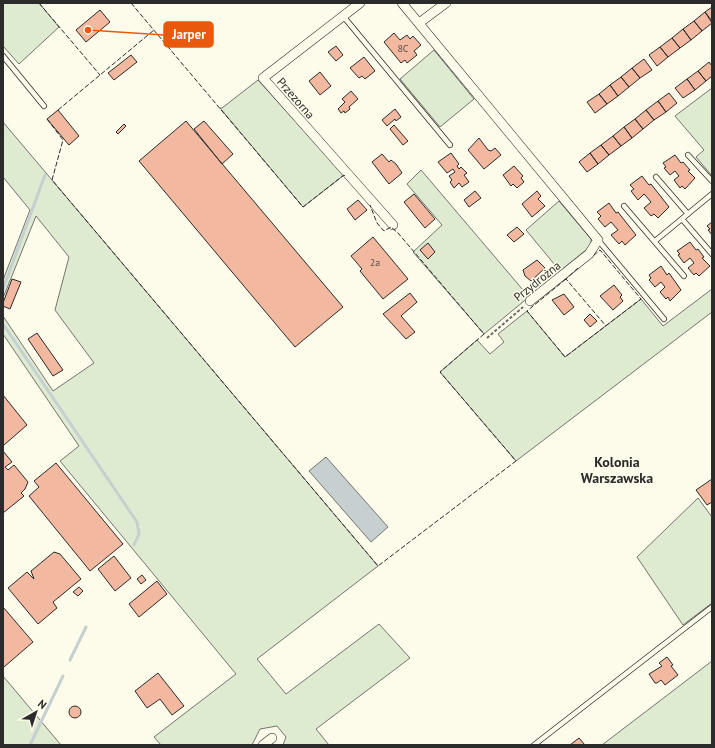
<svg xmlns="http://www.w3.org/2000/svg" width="715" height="748" font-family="'PT Sans',sans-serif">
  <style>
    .green { fill: #deebd1; stroke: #74746e }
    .water { fill: #c7d0d0; stroke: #74746e }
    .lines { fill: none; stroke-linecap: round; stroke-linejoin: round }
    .stream { stroke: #c7d0d0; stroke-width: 3 }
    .building { fill: #f2b8a0; stroke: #2b2b2b }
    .lane-casing { stroke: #2b2b2b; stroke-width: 6 }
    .street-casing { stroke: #2b2b2b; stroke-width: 10 }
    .path { stroke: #6a6964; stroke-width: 2; stroke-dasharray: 3 2; stroke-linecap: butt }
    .lane { stroke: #fdfbea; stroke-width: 4.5 }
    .street { stroke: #fdfbea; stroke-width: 9 }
    .fence { stroke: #2b2b2b; stroke-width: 1; stroke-dasharray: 5 2; stroke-linecap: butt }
    .labels { text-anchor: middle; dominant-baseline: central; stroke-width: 3; stroke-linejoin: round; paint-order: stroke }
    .number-label { font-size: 10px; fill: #5d4e48 }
    .street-label { font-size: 12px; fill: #2b2b2b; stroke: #fdfbea }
    .quarter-label { font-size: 14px; font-weight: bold; fill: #2b2b2b; stroke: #fdfbea }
    .leader { fill: none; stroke: #e8590c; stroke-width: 1.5 }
    .callout-dot { fill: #e8590c; stroke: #fdfbea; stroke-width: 1.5 }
    .callout { fill: #e8590c; stroke: #e8590c; stroke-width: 1.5 }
    .callout-label { font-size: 13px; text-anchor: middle; font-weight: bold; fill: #fff }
  </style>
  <rect width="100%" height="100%" fill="#fdfbea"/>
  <!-- green -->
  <path class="green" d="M3 3H39L59 27 19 64 3 46Z
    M434 50 474 99 440 127 400 79Z
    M258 80 344 175 303 207 220 108H222Z
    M712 88V176L696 157 704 150 675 116Z
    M3 122 378 566 257 659 286 694 379 624 410 658 316 729 329 745H283L286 737 277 726 260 729 252 745H161L154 737 236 674 60 461 79 446 3 334V316L53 391 94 363 55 310 69 257 36 216 3 298V280L30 210 3 177Z
    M421 170 529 297 484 334 413 252 442 225 407 184Z
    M559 201 591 239V246L560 271 526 230Z
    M712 289V312L516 461 440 372 477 340 490 354 504 342 498 334 527 311 565 357 641 299 663 326Z
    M698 498 712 517V603L683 625 637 557Z
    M712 661V745H602Z
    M3 676 61 745H3Z"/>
  <!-- water -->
  <path class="water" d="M326 457 388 527 371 542 309 471Z"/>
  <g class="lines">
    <!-- stream -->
    <path class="stream" d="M3 289 45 175
      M3 324 137 522 139 534 134 545
      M70 660 86 627
      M30 745 63 676"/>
  </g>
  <!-- building -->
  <path class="building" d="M712 7V21L705 12Z
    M100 10 110 22 86 42 76 30Z
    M705 12 712 23 702 31 694 21Z
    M694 21 702 31 691 40 683 29Z
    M683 29 691 40 680 48 672 38Z
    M394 33 400 40 407 35 410 39 413 36 421 45 414 51 417 55 407 63 405 60 401 63 384 42Z
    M672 38 680 48 668 57 660 47Z
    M336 46 343 55 336 61 328 52Z
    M660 47 668 57 657 66 649 55Z
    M131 55 137 62 114 80 108 73Z
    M364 57 375 71 365 79 362 76 359 78 350 68Z
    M644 59 652 70 640 78 632 68Z
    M709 62 712 66V76L706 81 698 71Z
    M632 68 640 78 629 87 621 77Z
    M698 71 706 81 695 90 687 79Z
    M320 72 331 86 320 95 309 81Z
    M621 77 629 87 618 96 610 85Z
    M687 79 695 90 683 98 675 88Z
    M610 85 618 96 607 104 599 94Z
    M351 91 358 99 349 107 350 109 345 113 344 111 341 113 338 109 345 102 342 99Z
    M669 93 677 103 666 112 658 101Z
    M599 94 607 104 595 113 587 102Z
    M658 101 666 112 654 120 646 110Z
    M395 109 401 117 396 121 395 119 387 126 382 120Z
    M58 110 79 136 69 145 47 119Z
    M646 110 654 120 643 129 635 119Z
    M635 119 643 129 632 138 624 127Z
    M186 121 343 307 295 347 139 161Z
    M204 121 233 154 222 164 194 129Z
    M124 124 126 126 118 134 116 132Z
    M394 125 408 141 403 145 390 129Z
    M624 127 632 138 621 146 613 136Z
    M613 136 621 146 609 155 601 145Z
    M479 138 488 150 491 151 495 148 501 155 484 169 468 150Z
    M601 145 609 155 598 164 590 153Z
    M451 153 459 164 457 166 459 169 461 167 467 173 464 175 469 182 462 187 459 183 454 188 450 182 452 180 449 176 455 172 453 169 447 173 438 162Z
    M590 153 598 164 587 172 579 162Z
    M382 154 389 162 391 160 396 164 402 173 389 184 372 162Z
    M675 155 681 163 683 162 690 170 688 171 695 178 685 189 682 186 680 188 674 180 679 176 675 171 670 175 664 168 666 167 663 163Z
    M514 166 523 176 521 178 524 182 517 188 513 184 511 186 503 175Z
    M642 176 649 185 651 184 669 207 658 218 654 214 651 216 644 208 651 202 644 194 638 200 631 191 634 189 630 185Z
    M475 191 481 198 469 207 464 200Z
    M537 191 541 196 538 199 545 206 532 217 522 204Z
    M414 194 435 219 425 228 404 202Z
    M358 200 367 210 355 220 347 209Z
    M609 203 616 213 618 212 636 235 625 245 622 241 619 244 611 235 618 230 611 222 605 227 598 219 601 216 597 212Z
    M712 222V235L708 230 710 229 707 226Z
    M517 227 524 234 514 242 507 235Z
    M373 237 408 279 383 299 360 271 362 269 351 256Z
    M690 242 696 250 698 249 704 257 702 258 710 266 699 276 696 273 694 275 688 268 694 263 690 258 684 263 678 255 680 254 677 251Z
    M428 243 435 252 428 259 420 250Z
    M537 260 545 268 531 281 525 276 523 270Z
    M661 266 667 275 669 273 681 290 670 301 668 297 666 299 660 292 665 287 661 282 655 287 649 280 651 278 649 275Z
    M12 279 21 282 10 309 3 306V303Z
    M614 285 622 295 620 297 623 301 613 310 600 296Z
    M410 293 417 302 401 316 415 332 406 339 383 314Z
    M564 294 574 307 564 315 552 300Z
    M590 314 597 321 590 327 584 320Z
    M37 333 63 370 53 376 28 339Z
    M3 395 27 425 4 445 3 444Z
    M3 451 12 462 5 467 8 470 14 465 28 482 25 489 21 493 24 496 3 513Z
    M56 463 123 544 90 571 29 496 39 487 34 481Z
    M712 479V502L707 505 696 490Z
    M54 552 60 554 81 579 53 602 57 608 38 624 8 588 27 572 34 579 31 571Z
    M114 556 131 578 115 591 98 569Z
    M142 575 146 580 141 584 137 579Z
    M157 581 167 594 139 617 129 604Z
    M79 587 83 591 78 596 73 592Z
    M3 607 33 642 4 667 3 666Z
    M667 657 673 665 671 666 678 675 665 685 661 680 657 683H655L649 674 662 666 659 663Z
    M158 673 184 706 172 715 160 699 147 708 135 691Z
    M69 712a6 6 0 1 1 12 0a6 6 0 1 1-12 0Z
    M579 738 585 745H570Z"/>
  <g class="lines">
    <defs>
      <path id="lane" d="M343 16 450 145
        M3 56 44 106
        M688 155 712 181
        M656 177 688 214
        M624 206 684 276
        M682 219 712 254
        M598 240 664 319
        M655 241 712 194
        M534 745 712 607"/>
      <path id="street" d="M360 3 263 78 393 225
        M402 3 598 240 589 254 530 301
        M419 23 446 3
        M263 745 272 738"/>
    </defs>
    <!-- lane casing -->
    <use href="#lane" class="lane-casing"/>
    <!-- street casing -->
    <use href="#street" class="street-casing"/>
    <!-- path -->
    <path class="path" d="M487 338 523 307"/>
    <!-- lane -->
    <use href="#lane" class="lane"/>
    <!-- street -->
    <use href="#street" class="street"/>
    <!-- fence -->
    <path class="fence" d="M39 3 100 75
      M131 3 303 207 344 175 345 176
      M58 110 154 30
      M47 119 63 140 52 180 378 566 516 461 440 372 484 334 398 233 391 227 384 231 377 223 370 205
      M578 268 566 279 606 326
      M566 279 527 311 565 357 641 299 600 250 592 257"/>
  </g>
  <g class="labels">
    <!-- number labels -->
    <g class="number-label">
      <text x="403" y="48">8C</text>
      <text x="375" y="262">2a</text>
    </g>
    <!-- street labels -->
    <g class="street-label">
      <text transform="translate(296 98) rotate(49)">Przezorna</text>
      <text transform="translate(537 281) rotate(-39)">Przydrożna</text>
    </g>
    <!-- quarter labels -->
    <g class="quarter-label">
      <text x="617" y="462">Kolonia<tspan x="617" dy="16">Warszawska</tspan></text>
    </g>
  </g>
  <!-- callouts -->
  <path class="leader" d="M88 30L164 35"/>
  <circle class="callout-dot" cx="88" cy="30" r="4"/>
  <rect class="callout" x="164" y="22" width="49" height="25" rx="4"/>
  <g class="callout-label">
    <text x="189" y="39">Jarper</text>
  </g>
  <!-- border -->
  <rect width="715" height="748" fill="none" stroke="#2b2b2b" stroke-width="8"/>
  <!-- north arrow -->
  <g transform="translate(36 712) rotate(39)" stroke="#fdfbea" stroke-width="3" paint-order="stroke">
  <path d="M0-3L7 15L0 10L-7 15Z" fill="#2b2b2b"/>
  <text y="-6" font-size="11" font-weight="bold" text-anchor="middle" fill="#2b2b2b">N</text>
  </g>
</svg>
